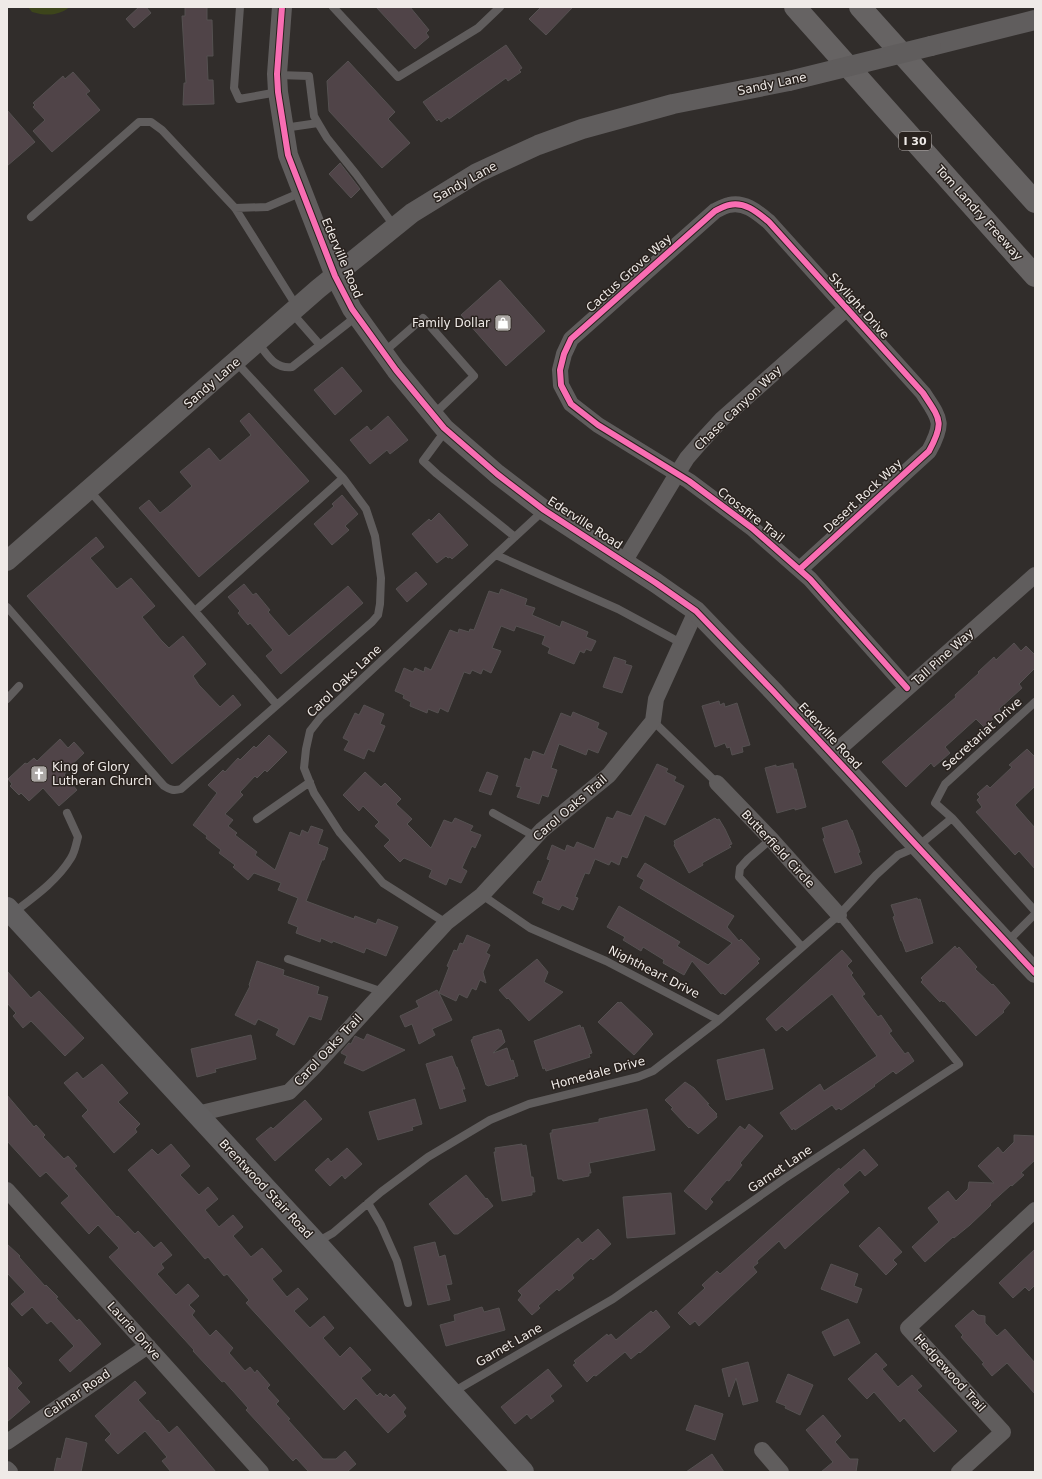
<svg xmlns="http://www.w3.org/2000/svg" width="1042" height="1479" font-family="'DejaVu Sans',sans-serif">
  <style>
    .green { fill: #3d451b }
    .building { fill: #504448; stroke: #555151 }
    .lines { fill: none; stroke-linecap: round; stroke-linejoin: round }
    .service { stroke: #605d5d; stroke-width: 8 }
    .minor { stroke: #605d5d; stroke-width: 16 }
    .tertiary { stroke: #605d5d; stroke-width: 20 }
    .secondary { stroke: #615f60; stroke-width: 22 }
    .motorway { stroke: #666363; stroke-width: 22 }
    .tertiary-bridge { stroke: #605d5d; stroke-width: 20 }
    .cycleway-casing { stroke: #29221e; stroke-width: 8 }
    .cycleway { stroke: #f96db3; stroke-width: 6 }
    .labels { text-anchor: middle; dominant-baseline: central; stroke-width: 3; stroke-linejoin: round; paint-order: stroke }
    .shield { fill: #29221e; stroke: #b4aeab; stroke-width: 1 }
    .shield-label { font-size: 11px; font-weight: bold; fill: #efeae7 }
    .street-label { font-size: 12px; fill: #efeae7; stroke: #29221e }
    .poi-label { font-size: 12px; fill: #efeae7; stroke: #29221e; text-anchor: end }
  </style>
  <rect width="100%" height="100%" fill="#312d2b"/>
  <!-- green -->
  <path class="green" d="M28 7H70C58 16 46 16 32 12Z"/>
  <!-- building -->
  <path class="building" d="M139 7H146L151 13 134 28 126 19Z
    M185 7H207V20H212L213 56H207L208 80H213L214 104 183 105 184 83H186L182 16H185Z
    M376 7H410L429 30 426 33 429 37 415 49Z
    M541 7H573L546 35 529 19Z
    M506 45 522 68 519 70 521 72 508 81 506 78 449 119 448 117 441 122 439 119 437 121 423 102Z
    M348 61 395 112 388 119 410 143 382 168 329 111 327 81Z
    M73 72 90 91 86 94 100 110 52 152 33 131 45 120 33 107 35 105 33 103 63 76 65 79Z
    M7 110 35 142 7 166Z
    M340 163 360 189 351 198 329 174Z
    M500 280 545 331 506 366 461 315Z
    M342 367 362 391 335 415 314 390Z
    M249 413 309 481 199 577 139 508 149 500 160 513 169 506 192 486 180 472 209 448 220 461 251 435 240 421Z
    M388 416 408 440 390 454 387 450 370 464 350 440 367 426 371 431Z
    M342 495 358 514 345 526 349 530 332 545 314 524 334 506 332 504Z
    M439 513 468 545 452 559 450 557 448 558 446 556 437 563 412 534 429 519 431 521Z
    M96 537 104 547 90 558 110 581 117 589 131 578 155 606 142 617 161 640 169 648 183 636 206 664 193 676 199 685 220 707 233 695 241 705 172 764 27 596Z
    M416 572 427 584 407 602 396 589Z
    M244 584 253 595 256 593 270 610 268 612 289 636 348 586 363 603 281 674 266 656 273 650 250 623 248 625 238 613 240 611 228 597Z
    M501 589 527 599 525 605 535 608 532 615 560 627 562 621 588 632 586 637 596 641 591 651 586 649 584 653 580 651 574 664 548 653 550 648 542 644 545 636 516 626 514 631 501 626 492 648 501 651 491 673 483 669 481 674 472 670 470 674 464 672 448 712 440 708 438 713 428 709 427 713 410 706 411 702 403 698 404 695 395 691 404 668 413 672 415 668 424 672 425 667 431 670 450 630 458 633 459 629 469 632 470 629 474 630 489 591 499 594Z
    M1014 643 1021 651 1026 646 1035 655V668L1019 684 1022 688 999 709 1001 712 984 727 976 719 945 747 950 753 934 767 931 763 906 787 882 762 956 697 955 695 979 673 978 672 994 657 996 660Z
    M614 657 626 661 625 664 632 666 622 693 603 687Z
    M719 701 720 705 724 703 725 707 737 703 750 745 742 747 743 752 732 755 730 747 727 748 725 743 715 747 702 706Z
    M364 705 384 714 380 724 385 726 374 752 368 749 364 759 344 750 349 741 343 738 355 713 359 715Z
    M573 712 599 723 597 728 607 733 598 753 588 749 586 755 559 744 551 768 557 770 548 797 542 795 539 804 517 797 521 787 516 786 525 758 530 760 533 751 544 755 561 713 571 717Z
    M269 735 287 752 267 772 265 770 257 778 255 776 240 792 243 795 225 814 233 820 228 826 237 833 235 835 257 852 255 855 275 870 290 832 300 836 302 830 308 833 311 826 323 830 318 844 328 848 324 860H322L306 901 354 919 355 916 376 924 378 919 398 927 386 956 366 948 364 953 333 941 332 943 321 938 320 942 296 933 298 927 288 923 298 898 278 890 281 883 254 873 248 880 233 867 235 865 219 853 221 850 206 838 207 836 193 825 217 793 208 785 223 770 225 772 238 758 240 760 254 746 256 748Z
    M60 739 68 748 74 742 84 753 65 771 66 772 64 775 77 790 59 806 43 788 29 801 21 793 19 795 10 786 12 784 8 779 25 763 27 764 34 758 37 761Z
    M1027 749 1035 757V786L1015 805 1035 828V869L1019 851 1015 855 976 812 982 807 977 800 980 797 977 794 987 785 990 788 1012 767 1009 765Z
    M793 763 794 769H796L806 807 795 810V808L777 813 765 768 776 765V767Z
    M657 764 668 769 666 772 676 777 674 781 684 786 665 825 645 815 627 858 622 856 619 865 611 861 609 865 595 859 589 874 585 873 575 897 578 898 573 910 562 905 559 910 542 903 544 898 533 893 538 881 541 882 550 860 547 859 552 845 565 851 567 845 574 848 577 842 594 849 607 817 613 819 617 811 631 816Z
    M365 772 381 787 385 783 401 799 396 804 412 819 407 824 431 848 444 820 452 823 455 818 473 826 470 831 481 835 475 848 472 846 462 868 467 871 461 883 449 878 446 885 429 877 432 870 404 858 400 862 384 846 390 840 375 826 379 822 363 806 359 811 343 795Z
    M487 772 498 776 491 795 479 791Z
    M715 818 717 820 719 819 725 829 732 844 729 845 731 847 702 863 703 865 689 873 674 845 675 844 674 841Z
    M847 820 851 830H852L860 852 858 853 862 863 861 864 835 873 823 839 825 838 822 828Z
    M645 863 734 916 727 927 739 941 741 939 760 959 757 961 759 963 725 995 723 993 721 994 692 961 684 975 663 963 664 960 643 947 641 951 623 940 625 937 607 927 619 906 680 942 677 946 708 965 732 943 640 888 644 880 637 876Z
    M917 898 918 900 920 899 933 943 906 952 902 941H901L893 917 895 916 891 905Z
    M467 935 490 945 486 953 490 955 483 972 486 983 480 980 476 990 472 988 467 998 459 994 456 1001 439 993 452 1020 432 1029 435 1035 419 1044 412 1024 405 1027 400 1016 419 1007 416 1001 437 990 439 993 449 967 447 966 454 950 457 951 460 943 463 944Z
    M955 946 957 949 959 947 977 967 975 969 992 985 993 984 1010 1003 1003 1011 1004 1012 976 1036 944 1001 943 1002 941 1000 940 1002 921 982 923 980 921 978Z
    M842 950 852 961 847 966 853 973 851 975 865 994 862 996 878 1017 881 1015 892 1031 889 1033 905 1054 908 1052 914 1061 896 1074 893 1071 874 1085 875 1086 841 1110 839 1108 836 1110 832 1105 795 1130 794 1128 792 1130 780 1113 820 1084 824 1091 877 1056 832 994 787 1031 782 1026 776 1031 766 1019Z
    M537 959 548 972 544 982 563 992 529 1021 508 998 507 999 499 990Z
    M257 961 284 970 283 975 319 987 317 994 328 997 321 1020 309 1016 294 1045 276 1035 279 1029 258 1019 255 1025 235 1015 250 986 249 985Z
    M7 971 31 998 39 991 84 1038 65 1056 31 1021 23 1028 13 1016 16 1013 7 1003Z
    M618 1002 619 1003 621 1002 651 1031V1032L653 1034 634 1055 598 1022Z
    M580 1025 581 1028 583 1027 592 1053 589 1054 590 1057 546 1071 545 1068 543 1069 534 1041Z
    M499 1029V1031L501 1030 505 1042 493 1053 507 1048 511 1061 513 1060 518 1076 514 1077 515 1078 488 1086 487 1085H486L471 1040 473 1039V1037Z
    M367 1034 405 1050 363 1071 344 1063 347 1056 341 1053 342 1051 349 1043 351 1044 355 1036 364 1040Z
    M251 1035 256 1059 215 1069 216 1072 197 1077 191 1049Z
    M764 1049 773 1089 726 1100 717 1060Z
    M452 1056 456 1067H457L465 1089H462L466 1101 440 1109 426 1064Z
    M102 1064 128 1093 118 1102 140 1124 135 1129 137 1132 114 1153 82 1116 88 1110 64 1083 77 1072 83 1079Z
    M685 1082 694 1088 709 1104H707L717 1114 716 1115 717 1117 698 1134 690 1127 689 1128 671 1109 673 1108 665 1100Z
    M7 1095 34 1127 36 1125 45 1135 43 1137 64 1159 68 1156 77 1166 74 1168 117 1217 118 1216 135 1234 138 1231 154 1248 161 1242 172 1255 161 1264 164 1268 157 1274 176 1295 188 1284 199 1296 189 1305 195 1311 192 1315 210 1336 216 1330 233 1348 229 1353 245 1371 250 1367 255 1373 257 1370 270 1385 267 1388 279 1401 276 1404 290 1419 288 1420 323 1459H336L345 1451 356 1464 347 1472H309L296 1458 293 1461 246 1410 248 1408 224 1381 222 1382 193 1351 194 1350 109 1257 119 1248 98 1225 89 1234 61 1203 69 1196 46 1172 40 1177 7 1141Z
    M415 1099 422 1124 412 1127 413 1130 378 1140 369 1112Z
    M305 1100 322 1119 275 1161 256 1139 271 1127 273 1129Z
    M647 1109 655 1150 589 1163 591 1173H589V1176L563 1181 562 1179H558L550 1133H552V1130L599 1122V1119Z
    M749 1124 763 1136 740 1163 742 1165 729 1181 727 1180 710 1199 713 1202 706 1210 684 1191 740 1126 745 1130Z
    M1014 1135 1035 1136V1160L1021 1173 1024 1175 1012 1186 1011 1185 990 1204 991 1205 970 1225 954 1238 953 1237 925 1262 912 1247 939 1222 928 1208 948 1191 956 1201 968 1189 969 1182 994 1183 978 1166 998 1147 1003 1153 1014 1142Z
    M171 1144 190 1166 180 1175 199 1195 208 1187 218 1199 205 1210 219 1227 233 1215 243 1227 233 1236 251 1257 262 1248 282 1271 272 1279 287 1297 298 1288 308 1299 294 1311 310 1328 324 1316 334 1328 323 1338 340 1357 350 1347 371 1370 361 1378 377 1396 380 1393 384 1397 386 1394 390 1398 394 1394 406 1408 403 1412 406 1416 388 1433 356 1398 344 1410 246 1303 249 1300 227 1274 224 1276 208 1257 205 1259 128 1170 152 1149 158 1155Z
    M522 1144V1146L526 1145 531 1177H533L535 1192H532V1195L502 1201 494 1152H496L495 1148Z
    M347 1148 362 1164 345 1179 342 1175 330 1186 315 1170 328 1158 331 1162Z
    M864 1149 878 1165 865 1176 860 1170 843 1185 849 1192 785 1249 779 1241 757 1261 758 1263 753 1267 757 1272 699 1326 695 1321 690 1325 678 1313 705 1288 702 1285 717 1271 720 1274 839 1168 840 1170Z
    M466 1175 486 1199 487 1198 493 1206 458 1234H454L429 1204Z
    M671 1193 675 1234 627 1238 623 1197Z
    M879 1227 902 1252 893 1260 897 1264 886 1275 859 1246Z
    M598 1229 611 1244 593 1260 591 1258 572 1275 574 1278 559 1291 557 1289 538 1306 540 1308 532 1315 518 1300 522 1295 518 1291 578 1238 582 1243Z
    M435 1242 439 1257 445 1255 452 1284 446 1285 450 1300 428 1305 414 1247Z
    M7 1244 20 1256 19 1257 45 1286 46 1285 58 1297 56 1298 77 1321 79 1319 101 1344 70 1372 59 1360 74 1346 51 1321 47 1324 32 1307 22 1316 11 1304 25 1292 7 1273Z
    M1035 1249V1285L1029 1291 1025 1287 1013 1298 999 1283Z
    M831 1264 858 1274 854 1286 862 1289 857 1303 821 1289Z
    M482 1307 484 1312 499 1308 505 1330 446 1346 440 1325 455 1321 454 1315Z
    M656 1310 670 1327 640 1353 639 1352 631 1359 625 1352 596 1376 594 1375 587 1382 573 1365 576 1363 574 1361 607 1334 608 1336 611 1334 616 1340 651 1311 653 1313Z
    M973 1310 978 1315 985 1316V1323L997 1336 1005 1329 1035 1363V1394L1007 1363 992 1376 982 1364 984 1363 961 1337 963 1335 955 1326Z
    M848 1319 860 1343 834 1356 822 1332Z
    M876 1353 887 1365 882 1369 898 1387 912 1375 922 1386 917 1390 957 1431 934 1452 904 1418 900 1422 874 1392 867 1399 848 1379Z
    M748 1362 758 1401 743 1405 736 1378 729 1397 722 1369Z
    M7 1366 22 1383 17 1388 30 1402 7 1422Z
    M548 1369 562 1386 550 1396 554 1401 531 1419 527 1414 515 1424 501 1407Z
    M788 1374 813 1385 800 1415 785 1408 786 1406 776 1402Z
    M135 1381 146 1393 138 1400 157 1421 158 1420 169 1433 177 1426 216 1472H171L162 1461 167 1457 145 1431 118 1454 105 1440 111 1434 95 1416Z
    M695 1405 723 1414 715 1440 686 1430Z
    M823 1415 841 1436 835 1442 850 1459H858L856 1472H821L833 1462 806 1430Z
    M66 1438 87 1443 81 1472H54L57 1458 61 1459Z
    M712 1454 724 1472H686Z"/>
  <g class="lines">
    <!-- service -->
    <path class="service" d="M240 7 234 88 239 99 278 92
      M333 7 398 77 478 28 500 7
      M278 75 309 76 314 116 318 123 327 138 356 174 395 227
      M284 128 318 123
      M235 208 267 207 302 192
      M31 217 139 122H151L162 130 235 208 297 307
      M292 313 320 345
      M258 343C268 355 274 369 292 367L357 316
      M384 352 423 318 474 376 433 415
      M446 430 423 461 437 474 515 537
      M89 490 277 705
      M496 555 618 609 681 643
      M7 607 164 786C170 790 174 791 181 789L372 622 378 615 380 604 381 578 375 536 366 509 343 478 236 362
      M195 611 343 478
      M7 699 19 686
      M1035 702 945 784 935 803 952 818 1035 911
      M653 721 717 783
      M493 813 536 837
      M257 819 310 782
      M771 839 748 859 740 868 739 877 802 947
      M482 895 530 928 606 961 719 1020
      M13 913C34 897 57 881 71 858 75 852 76 844 78 837L67 813
      M446 923 383 883 340 833 314 793 304 768 306 749 310 731 321 717 544 510
      M1007 942 1035 914
      M288 959 383 992
      M368 1203 381 1225 397 1261 408 1303
      M317 1242 333 1233 381 1192 428 1157 490 1120 529 1104 638 1077 653 1071 719 1020 839 915 876 875 898 855 917 847 952 818
      M453 1392 613 1299 784 1179 959 1064 839 915"/>
    <!-- minor -->
    <path class="minor" d="M624 562 677 474 687 458 700 443 722 419 846 309
      M800 569 929 451C945 422 940 419 923 393L769 222C758 213 745 201 729 205 724 206 719 209 715 211L571 339 564 354 560 370 561 385 571 404 598 425 689 481 752 528 810 579 907 688
      M832 755 1035 575
      M717 783 771 839 839 915
      M197 1114 289 1092 314 1067 446 923 482 895 542 830 609 775 653 721 656 699 696 611
      M7 1190 261 1472
      M7 1442 148 1346
      M762 1450 781 1472
      M7 1469 10 1472
      M959 1472 1003 1432 908 1328 1035 1210"/>
    <!-- tertiary -->
    <path class="tertiary" d="M282 7 277 74 278 92 288 155 335 276 352 309 396 370 444 428 497 474 544 510 656 583 696 611 773 691 1035 973
      M931 46 1035 20
      M7 561 318 289 412 213 477 173 538 145 582 129 673 104 789 81"/>
    <!-- secondary -->
    <path class="secondary" d="M7 908 316 1243 523 1472"/>
    <!-- motorway -->
    <path class="motorway" d="M795 7 1035 276
      M860 7 1035 202"/>
    <!-- tertiary-bridge -->
    <path class="tertiary-bridge" d="M789 81 931 46"/>
    <defs>
      <path id="cycleway" d="M282 7 277 74 278 92 288 155 335 276 352 309 396 370 444 428 497 474 544 510 656 583 696 611 773 691 1035 973
        M800 569 929 451C945 422 940 419 923 393L769 222C758 213 745 201 729 205 724 206 719 209 715 211L571 339 564 354 560 370 561 385 571 404 598 425 689 481 752 528 810 579 907 688"/>
    </defs>
    <!-- cycleway casing -->
    <use href="#cycleway" class="cycleway-casing"/>
    <!-- cycleway -->
    <use href="#cycleway" class="cycleway"/>
  </g>
  <!-- icons -->
  <defs>
    <symbol id="shop-square" viewBox="-11 -11 22 22"><rect x="-9" y="-9" width="18" height="18" rx="4" fill="#aca8a5" stroke="#29221e"/><path d="M-5-2.5h2.3a2.7 3.5 0 0 1 5.4 0H5L5.5 6h-11ZM-1.5-2.5h3a1.5 2.3 0 0 0-3 0Z" fill="#fff"/></symbol>
    <symbol id="church-square" viewBox="-11 -11 22 22"><rect x="-9" y="-9" width="18" height="18" rx="4" fill="#aca8a5" stroke="#29221e"/><path d="M-1.2-6h2.4v3.5h3.3v2.4h-3.3V6h-2.4V-.1h-3.3v-2.4h3.3Z" fill="#fff"/></symbol>
  </defs>
  <g fill-rule="evenodd">
    <use href="#shop-square" x="493" y="313" width="20" height="20"/>
    <use href="#church-square" x="29" y="764" width="20" height="20"/>
  </g>
  <g class="labels">
    <!-- shield labels -->
    <rect class="shield" x="899" y="132" width="32" height="18" rx="3"/>
    <g class="shield-label">
      <text x="915" y="141">I 30</text>
    </g>
    <!-- street labels -->
    <g class="street-label">
      <text transform="translate(772 84) rotate(-12)">Sandy Lane</text>
      <text transform="translate(465 182) rotate(-29)">Sandy Lane</text>
      <text transform="translate(979 213) rotate(48)">Tom Landry Freeway</text>
      <text transform="translate(342 258) rotate(67)">Ederville Road</text>
      <text transform="translate(629 273) rotate(-42)">Cactus Grove Way</text>
      <text transform="translate(859 306) rotate(48)">Skylight Drive</text>
      <text transform="translate(212 383) rotate(-41)">Sandy Lane</text>
      <text transform="translate(738 408) rotate(-44)">Chase Canyon Way</text>
      <text transform="translate(863 496) rotate(-43)">Desert Rock Way</text>
      <text transform="translate(751 515) rotate(38)">Crossfire Trail</text>
      <text transform="translate(585 523) rotate(33)">Ederville Road</text>
      <text transform="translate(943 657) rotate(-42)">Tall Pine Way</text>
      <text transform="translate(344 681) rotate(-44)">Carol Oaks Lane</text>
      <text transform="translate(982 734) rotate(-42)">Secretariat Drive</text>
      <text transform="translate(830 736) rotate(47)">Ederville Road</text>
      <text transform="translate(570 808) rotate(-41)">Carol Oaks Trail</text>
      <text transform="translate(778 849) rotate(47)">Butterfield Circle</text>
      <text transform="translate(654 972) rotate(27)">Nightheart Drive</text>
      <text transform="translate(328 1050) rotate(-47)">Carol Oaks Trail</text>
      <text transform="translate(598 1073) rotate(-15)">Homedale Drive</text>
      <text transform="translate(780 1169) rotate(-34)">Garnet Lane</text>
      <text transform="translate(266 1189) rotate(47)">Brentwood Stair Road</text>
      <text transform="translate(134 1331) rotate(48)">Laurie Drive</text>
      <text transform="translate(509 1345) rotate(-30)">Garnet Lane</text>
      <text transform="translate(950 1373) rotate(48)">Hedgewood Trail</text>
      <text transform="translate(77 1394) rotate(-34)">Calmar Road</text>
    </g>
    <!-- poi labels -->
    <g class="poi-label">
      <text x="490" y="323">Family Dollar</text>
      <text x="52" y="767" text-anchor="start">King of Glory<tspan x="52" dy="14">Lutheran Church</tspan></text>
    </g>
  </g>
  <!-- border -->
  <rect width="1042" height="1479" fill="none" stroke="#efeae7" stroke-width="16"/>
</svg>
